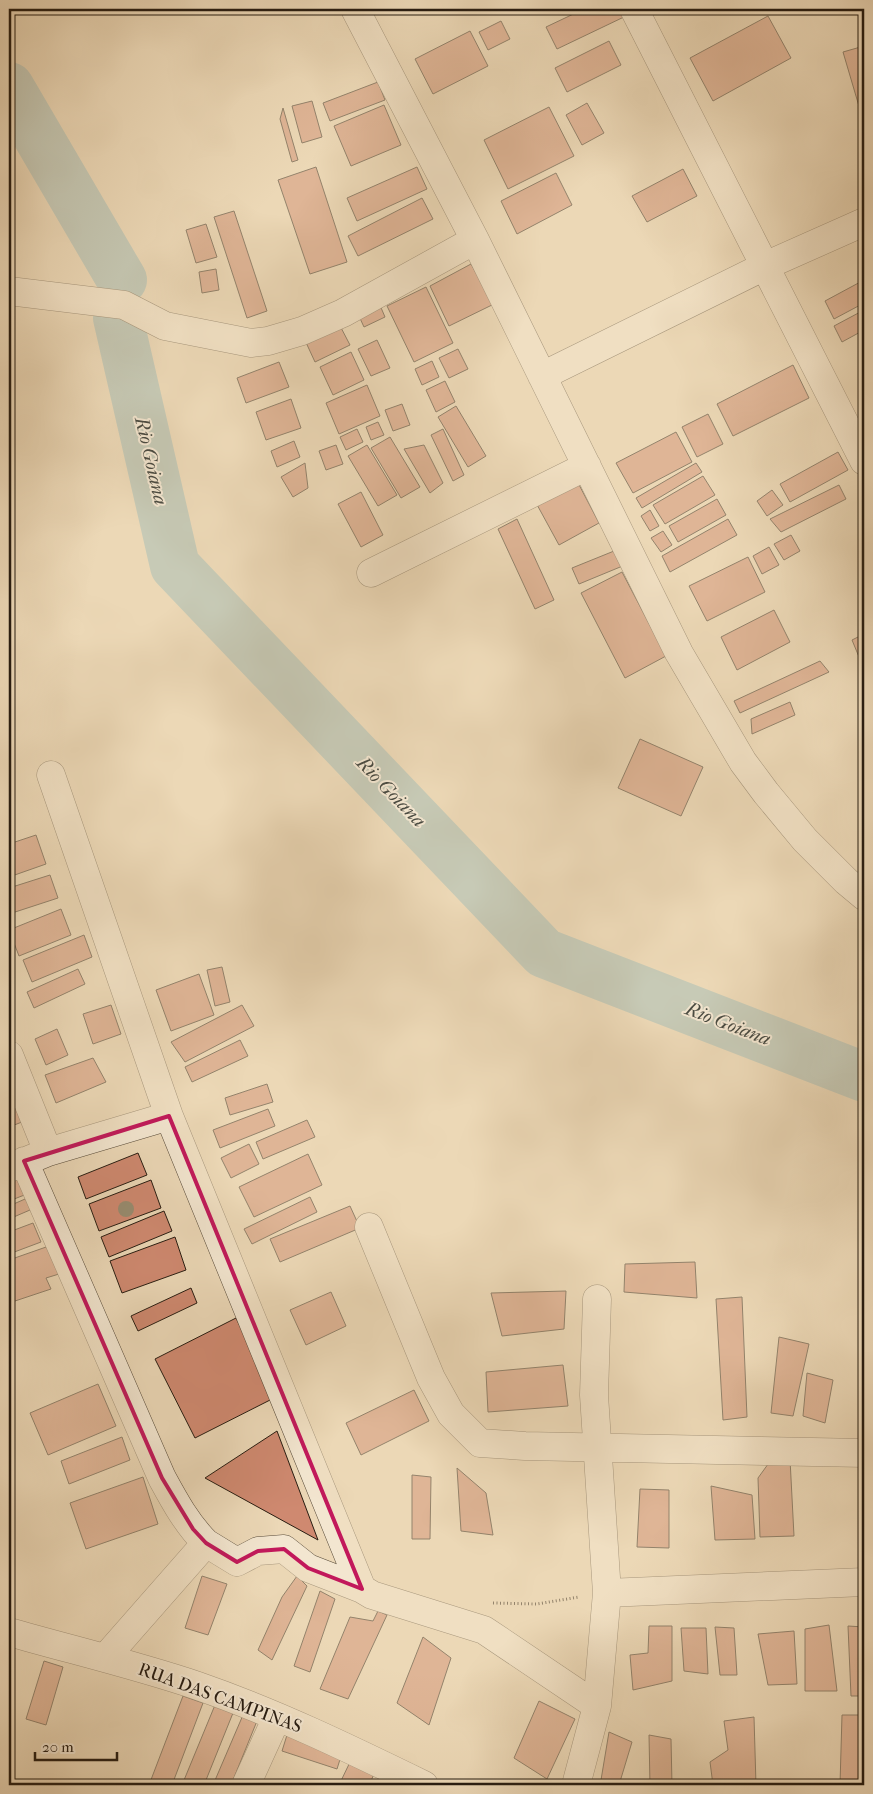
<svg xmlns="http://www.w3.org/2000/svg" width="873" height="1794" font-family="'IM FELL French Canon',serif">
  <style>
    .lines { fill: none; stroke-linecap: round; stroke-linejoin: round }
    .river { stroke: #9ab9b5; stroke-width: 50 }
    .building { fill: #cf8970; stroke: #271c11 }
    .street-casing { stroke: #584b3a; stroke-width: 29 }
    .path { stroke: #271c11; stroke-width: 3; stroke-dasharray: 1 2.5; stroke-linecap: butt }
    .street { stroke: #f3e6d0; stroke-width: 28 }
    .tree { fill: #988c70 }
    .marked { fill: none; stroke: #c2185b; stroke-width: 4; stroke-linejoin: round }
    .labels { text-anchor: middle; dominant-baseline: central; stroke-width: 4; stroke-linejoin: round; paint-order: stroke }
    .street-label { font-size: 18px; fill: #271c11; stroke: #f3e6d0 }
    .water-label { font-size: 19px; font-style: italic; fill: #4a4b42; stroke: #f3e6d0 }
  </style>
  <rect width="100%" height="100%" fill="#ecd8b7"/>
  <filter id="stains"><feTurbulence type="fractalNoise" baseFrequency=".004" numOctaves="4"/><feColorMatrix values="0 0 0 0 .2 0 0 0 0 .09 0 0 0 0 .02 0 0 0 .5 -.17"/></filter>
  <radialGradient id="worn" r=".72"><stop offset=".6" stop-color="#630" stop-opacity="0"/><stop offset="1" stop-color="#630" stop-opacity=".3"/></radialGradient>
  <g class="lines">
    <!-- river -->
    <path class="river" d="M9 87 122 280
      M118 318 175 566 544 953 864 1077"/>
  </g>
  <!-- building -->
  <path class="building" d="M584 9H623L626 16 557 49 546 27Z
    M768 16 791 58 713 101 690 58Z
    M501 21 510 39 488 50 479 32Z
    M470 31 488 66 433 94 415 59Z
    M609 41 621 65 567 92 555 68Z
    M864 46V110L861 113 843 52Z
    M378 82 385 100 330 121 323 103Z
    M312 101 322 137 302 143 292 106Z
    M587 103 604 133 582 145 566 115Z
    M384 105 401 145 351 166 334 126Z
    M549 107 574 156 508 189 484 140Z
    M283 108 298 160 292 162 280 119Z
    M316 167 347 262 310 274 278 180Z
    M417 167 427 189 357 221 347 198Z
    M683 169 697 196 647 222 632 196Z
    M556 173 572 205 517 234 501 201Z
    M422 198 433 219 358 256 348 236Z
    M234 211 267 311 247 318 214 217Z
    M206 224 217 257 196 263 186 230Z
    M471 264 494 304 449 326 430 286Z
    M216 269 219 290 202 293 199 272Z
    M864 280V303L834 319 825 301Z
    M426 287 453 343 414 362 387 306Z
    M379 303 385 317 364 327 358 314Z
    M864 310V330L842 342 834 326Z
    M337 320 350 345 315 362 303 336Z
    M377 340 390 368 371 376 358 349Z
    M458 349 468 369 449 378 439 358Z
    M351 352 364 380 333 395 320 367Z
    M432 361 439 377 422 385 415 369Z
    M279 362 289 387 246 403 237 378Z
    M793 365 809 398 733 436 717 404Z
    M445 381 455 402 436 412 426 390Z
    M367 385 380 416 339 434 326 403Z
    M291 399 301 428 266 440 256 412Z
    M402 404 410 425 393 431 385 410Z
    M456 406 486 456 468 467 438 417Z
    M708 414 723 444 697 457 682 427Z
    M378 422 384 435 371 440 366 427Z
    M357 429 363 442 346 450 340 437Z
    M443 429 464 475 453 481 431 435Z
    M676 432 692 462 633 493 616 463Z
    M390 437 420 487 401 498 371 448Z
    M294 441 300 457 277 467 271 451Z
    M336 445 343 464 326 470 319 451Z
    M367 445 397 495 378 506 348 456Z
    M424 445 443 483 430 493 404 449Z
    M838 452 848 470 790 502 780 484Z
    M305 463 308 488 293 497 281 477Z
    M696 463 702 472 642 508 636 498Z
    M703 476 715 495 665 524 653 505Z
    M576 479 599 523 559 545 535 501Z
    M839 485 846 499 781 532 770 519Z
    M772 490 783 505 767 516 757 501Z
    M361 492 383 535 361 547 338 504Z
    M717 499 726 515 678 542 669 526Z
    M650 510 659 526 650 531 641 516Z
    M517 519 554 600 535 609 498 529Z
    M728 519 737 535 670 572 662 556Z
    M663 531 672 545 661 552 651 538Z
    M791 535 800 551 784 560 774 544Z
    M769 547 779 565 762 574 753 556Z
    M619 549 625 565 579 584 572 568Z
    M748 557 765 592 707 621 689 586Z
    M622 572 666 656 625 678 581 593Z
    M774 610 790 642 737 670 721 637Z
    M864 634V669L852 640Z
    M820 661 829 672 740 713 734 701Z
    M790 702 795 715 752 734 751 719Z
    M640 739 703 767 681 816 618 788Z
    M36 835 46 864 9 877V844Z
    M50 875 58 898 9 914V888Z
    M61 909 71 935 19 956 9 930Z
    M84 935 92 957 32 982 23 960Z
    M222 967 230 1002 215 1006 207 970Z
    M78 969 85 984 34 1008 27 992Z
    M199 974 214 1015 171 1031 156 990Z
    M111 1005 121 1034 93 1044 83 1014Z
    M242 1005 254 1026 185 1062 171 1042Z
    M57 1029 68 1055 46 1065 35 1039Z
    M240 1040 248 1056 192 1082 185 1067Z
    M93 1058 106 1082 56 1103 45 1075Z
    M267 1084 273 1102 230 1115 225 1098Z
    M9 1088 22 1122 9 1127Z
    M268 1109 275 1126 220 1148 213 1130Z
    M307 1120 315 1137 263 1159 256 1142Z
    M249 1144 259 1164 231 1178 221 1158Z
    M138 1153 147 1175 86 1199 78 1177Z
    M308 1154 322 1185 254 1217 239 1187Z
    M19 1172 27 1194 9 1201V1176Z
    M151 1180 161 1208 99 1231 89 1204Z
    M32 1196 37 1207 9 1219V1206Z
    M310 1197 317 1212 252 1244 244 1229Z
    M350 1206 360 1228 280 1262 270 1239Z
    M164 1211 172 1231 109 1257 101 1237Z
    M33 1223 41 1242 9 1254V1232Z
    M175 1237 186 1270 122 1293 110 1261Z
    M49 1246 59 1274 46 1278 51 1289 9 1303V1260Z
    M695 1262 697 1298 624 1292 625 1264Z
    M191 1288 197 1303 138 1331 131 1316Z
    M566 1291 564 1329 502 1336 491 1293Z
    M331 1292 346 1326 306 1345 290 1310Z
    M742 1297 747 1417 723 1420 716 1299Z
    M236 1318 276 1397 195 1438 155 1359Z
    M779 1337 809 1344 793 1416 771 1413Z
    M563 1365 568 1406 488 1412 486 1372Z
    M807 1373 833 1380 825 1423 803 1416Z
    M98 1384 116 1426 48 1455 30 1413Z
    M414 1390 429 1421 361 1455 346 1423Z
    M277 1431 318 1540 205 1478Z
    M122 1437 130 1460 69 1484 61 1461Z
    M790 1459 794 1536 760 1537 758 1478 771 1460Z
    M457 1468 486 1493 493 1535 461 1531Z
    M412 1475 431 1477 430 1539H412Z
    M143 1477 158 1524 86 1549 70 1503Z
    M711 1486 752 1495 755 1539 715 1540Z
    M640 1489 669 1490V1548L637 1547Z
    M202 1576 227 1584 208 1635 185 1628Z
    M297 1576 307 1586 272 1660 258 1650 282 1597Z
    M320 1591 335 1599 310 1672 294 1666Z
    M378 1611 387 1615 348 1699 320 1689 350 1617 373 1621Z
    M829 1625 837 1691H805V1629Z
    M649 1626H672V1681L633 1690 630 1655 648 1653Z
    M848 1626 864 1627V1696H851Z
    M715 1627 734 1628 737 1675H720Z
    M681 1628H706L708 1674 684 1671Z
    M794 1631 797 1684 768 1685 758 1634Z
    M423 1637 451 1658 429 1725 397 1703Z
    M44 1661 63 1667 46 1725 26 1719Z
    M183 1696 203 1703 172 1785H149Z
    M539 1701 575 1719 547 1779 514 1758Z
    M215 1705 233 1713 204 1785H182Z
    M243 1715 257 1721 231 1785H213Z
    M842 1715H864V1785H840Z
    M754 1717 756 1785H713L710 1762 728 1750 724 1721Z
    M609 1732 632 1742 619 1785 601 1780Z
    M287 1735 342 1753 337 1769 282 1751Z
    M649 1735 671 1739 672 1785H650Z
    M351 1760 375 1772 369 1785H339Z"/>
  <g class="lines">
    <defs>
      <path id="street" d="M355 9 475 240 679 653 743 762 766 793 805 840 846 881 864 896
        M634 9 864 461
        M9 291 124 305 165 326 251 343 268 341 302 331 343 313 475 240
        M542 376 765 266 864 222
        M371 573 587 466
        M51 775 169 1116 362 1589
        M9 1055 48 1152
        M24 1161 162 1478C175 1502 187 1524 206 1543
        M9 1168 48 1152 169 1116
        M369 1227 431 1378 451 1414 480 1443 525 1446 864 1453
        M607 1593 864 1582
        M9 1632C72 1650 136 1665 198 1686 276 1713 350 1749 424 1785
        M105 1658 206 1543 237 1562 258 1551 284 1549 308 1568 362 1589 372 1595 484 1630 597 1706 576 1785
        M597 1706 607 1593 594 1395 597 1299
        M246 1785 277 1717"/>
    </defs>
    <!-- street casing -->
    <use href="#street" class="street-casing"/>
    <!-- path -->
    <path class="path" d="M493 1603 537 1604 579 1597"/>
    <!-- street -->
    <use href="#street" class="street"/>
  </g>
  <!-- trees -->
  <circle class="tree" cx="126" cy="1209" r="8"/>
  <!-- marked area -->
  <path d="M0 0H873V1794H0ZM169 1116 362 1589 308 1568 284 1549 258 1551 237 1562 206 1543 193 1529 162 1478 24 1161Z" fill="#ecd8b7" fill-opacity=".55" fill-rule="evenodd"/>
  <path class="marked" d="M169 1116 362 1589 308 1568 284 1549 258 1551 237 1562 206 1543 193 1529 162 1478 24 1161Z"/>
  <g class="labels">
    <!-- street labels -->
    <g class="street-label">
      <text transform="translate(220 1698) rotate(20)">RUA DAS CAMPINAS</text>
    </g>
    <!-- water labels -->
    <g class="water-label">
      <text transform="translate(151 461) rotate(77)">Rio Goiana</text>
      <text transform="translate(391 792) rotate(46)">Rio Goiana</text>
      <text transform="translate(728 1024) rotate(21)">Rio Goiana</text>
    </g>
  </g>
  <!-- margin -->
  <rect width="873" height="1794" fill="none" stroke="#ecd8b7" stroke-width="30"/>
  <rect x="10" y="10" width="853" height="1774" fill="none" stroke="#271c11" stroke-width="2.5"/>
  <rect x="15" y="15" width="843" height="1764" fill="none" stroke="#271c11"/>
  <!-- scale -->
  <path d="M35 1752v8h82v-8" fill="none" stroke="#271c11" stroke-width="2.5"/>
  <text x="42" y="1752" font-size="15" fill="#271c11" stroke="#f3e6d0" stroke-width="4" paint-order="stroke">20 m</text>
  <rect width="100%" height="100%" filter="url(#stains)"/>
  <rect width="100%" height="100%" fill="url(#worn)"/>
</svg>
